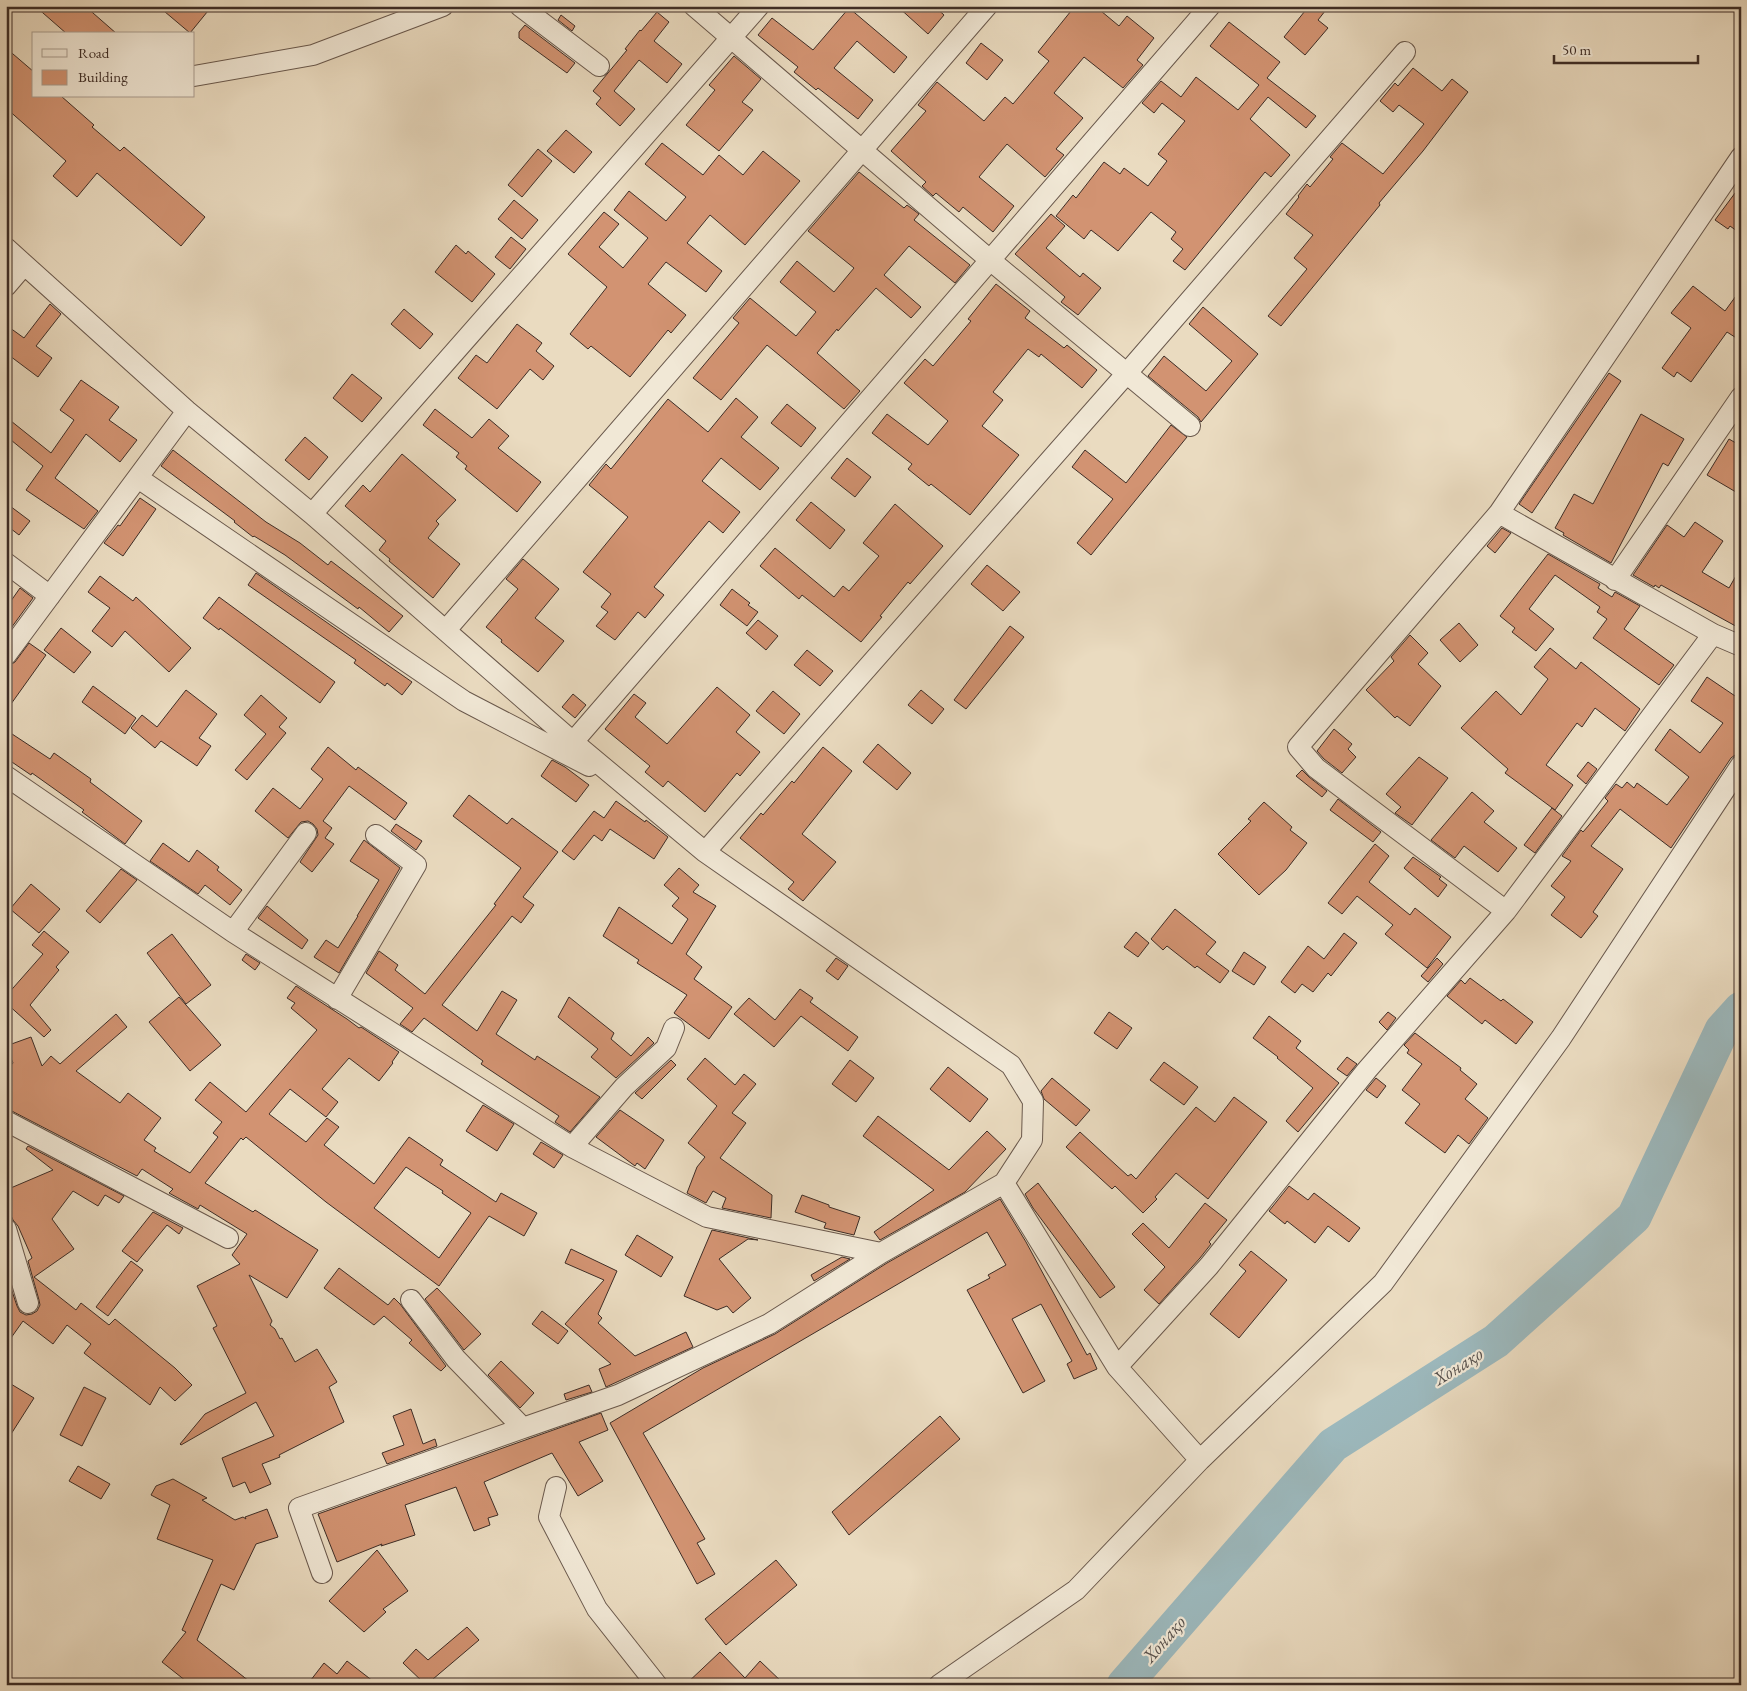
<svg xmlns="http://www.w3.org/2000/svg" width="1747" height="1691" font-family="'EB Garamond',serif">
  <style>
    .lines { fill: none; stroke-linecap: round; stroke-linejoin: round }
    .river { stroke: #9cb8bc; stroke-width: 35 }
    .building { fill: #d29372; stroke: #3e2d26; fill-rule: evenodd }
    .minor-casing { stroke: #69584c; stroke-width: 22 }
    .minor { stroke: #f1e8d6; stroke-width: 20 }
    .labels { text-anchor: middle; dominant-baseline: central; stroke-width: 4.5; stroke-linejoin: round; paint-order: stroke }
    .water-label { font-size: 19px; font-style: italic; fill: #56504c; stroke: #f1e8d6 }
  </style>
  <rect width="100%" height="100%" fill="#eadbc0"/>
  <filter id="stains"><feTurbulence type="fractalNoise" baseFrequency=".004" numOctaves="4"/><feColorMatrix values="0 0 0 0 .2 0 0 0 0 .09 0 0 0 0 .02 0 0 0 .5 -.17"/></filter>
  <radialGradient id="worn" r=".72"><stop offset=".6" stop-color="#630" stop-opacity="0"/><stop offset="1" stop-color="#630" stop-opacity=".3"/></radialGradient>
  <g class="lines">
    <!-- river -->
    <path class="river" d="M1124 1685 1333 1445 1496 1341 1634 1217 1722 1030 1741 1009"/>
  </g>
  <!-- building -->
  <path class="building" d="M35 6H85L117 34H67Z
    M158 6H212L190 33Z
    M897 6H934L944 15 928 34Z
    M1075 6H1095L1119 26 1127 16 1154 38 1137 60 1143 65 1123 88 1084 57 1054 93 1083 118 1056 149 1064 155 1045 177 1007 144 979 177 1014 206 993 232 963 207 959 212 936 193 933 196 922 186 926 182 891 151 926 111 918 105 937 82 984 121 1005 97 1013 104 1049 61 1038 52Z
    M1309 6H1329L1318 20 1328 28 1305 55 1284 37Z
    M849 8 907 57 894 73 857 41 834 68 873 100 858 119 818 88 816 90 815 89 794 72 798 67 758 35 772 18 813 50Z
    M657 12 669 22 654 41 682 64 667 83 639 60 614 91 635 109 620 126 596 104 601 98 593 91 627 50 625 49 640 30 641 31Z
    M561 15 575 26 572 31 558 20Z
    M1229 22 1280 62 1267 78 1316 116 1306 128 1268 97 1250 119 1290 155 1271 177 1265 172 1185 270 1173 261 1183 249 1171 239 1176 232 1151 212 1118 251 1091 230 1084 239 1056 216 1073 195 1076 198 1104 162 1120 174 1124 168 1148 186 1167 161 1158 154 1185 121 1162 103 1154 113 1142 103 1161 81 1181 97 1196 77 1238 110 1259 85 1210 46Z
    M525 25 575 63 567 73 519 38V32Z
    M981 43 1003 60 987 80 966 63Z
    M6 48 34 72V96H61L94 125 92 127 120 151 124 147 205 217 181 246 97 173 77 197 53 176 66 161 6 108Z
    M734 56 761 79 742 102 753 110 719 151 686 125 715 90 709 85Z
    M1413 68 1442 91 1452 79 1468 92 1423 151 1379 203 1380 205 1281 326 1268 316 1307 269 1294 258 1313 235 1286 214 1299 197 1298 196 1307 184 1310 187 1333 159 1330 157 1342 143 1383 174 1424 124 1399 105 1393 112 1380 101 1395 83 1398 86Z
    M566 130 592 152 574 173 547 151Z
    M662 143 703 175 719 155 743 175 763 151 800 181 745 245 710 215 687 243 722 271 706 292 666 262 648 284 686 315 671 333 668 330 630 377 591 346 588 349 570 334 607 287 568 254 604 212 619 224 599 247 623 268 648 238 614 210 629 191 666 221 686 197 645 164Z
    M538 149 552 161 522 197 508 185Z
    M859 172 904 208 907 205 919 214 914 220 970 265 955 283 909 246 884 275 921 307 911 318 876 288 838 331 837 329 817 353 860 391 844 409 767 345 721 400 693 378 739 323 733 318 750 298 796 336 816 312 780 282 797 261 834 292 854 268 808 231Z
    M1741 185V234L1730 226 1728 229 1715 220Z
    M514 200 538 220 522 239 498 219Z
    M1051 214 1065 226 1046 248 1080 277 1083 273 1101 288 1078 315 1061 302 1065 297 1015 254Z
    M511 237 526 249 510 269 495 257Z
    M456 245 466 254 468 251 495 274 472 302 435 272Z
    M996 284 1030 311 1025 318 1064 348 1067 345 1097 370 1082 388 1041 354 1039 357 1028 349 993 392 1003 400 982 426 1019 455 970 515 931 484 929 486 908 469 912 464 872 433 887 414 928 445 948 421 904 383 925 359 933 366 971 321 968 319Z
    M1693 286 1725 311 1741 289V341L1727 332 1691 382 1677 372 1674 377 1662 368 1691 328 1671 313Z
    M50 304 61 314 36 346 52 358 38 377 6 353V325L24 338Z
    M1203 307 1258 354 1201 422 1198 417 1148 376 1164 356 1206 391 1232 361 1189 324Z
    M404 309 433 334 420 349 391 324Z
    M517 324 542 343 536 351 554 366 543 380 530 369 497 409 458 378 476 355 487 363Z
    M1609 373 1621 381 1532 513 1519 504Z
    M352 374 382 398 362 422 333 398Z
    M81 380 119 407 109 420 137 440 120 462 86 434 55 478 98 511 84 529 26 490 43 466 6 436V417L51 453 74 420 60 410Z
    M736 398 758 417 741 437 779 468 760 490 721 458 702 481 740 512 723 533 709 521 654 587 664 595 645 618 638 612 615 640 596 626 608 612 601 607 611 594 583 572 628 517 589 485 606 464 611 469 668 399 708 432Z
    M787 404 816 428 801 447 771 423Z
    M435 409 472 438 489 419 509 436 498 448 541 482 517 512 465 469 467 466 456 457 459 453 423 425Z
    M1641 414 1684 439 1668 466 1663 463 1611 563 1563 535 1564 533 1555 528 1574 494 1593 504Z
    M1171 425 1187 437 1091 555 1077 543 1113 499 1072 467 1085 450 1126 483Z
    M305 437 328 457 309 480 285 460Z
    M1729 439 1741 446V495L1707 475Z
    M173 450 266 522 300 543 328 565 331 561 403 616 389 632 359 607 358 609 285 555 254 536 253 537 234 522 235 521 161 466Z
    M402 454 456 500 436 521 439 524 428 538 460 564 433 598 389 561 390 559 379 550 386 541 345 506 363 485 370 492Z
    M847 458 871 477 855 497 831 478Z
    M140 498 156 509 123 556 104 543 118 525 120 526Z
    M811 502 845 530 830 549 796 520Z
    M6 503 30 521 19 535 6 525Z
    M895 504 943 546 910 584 908 582 880 616 882 617 861 642 802 595 799 599 760 566 775 548 834 597 843 586 849 591 879 556 863 543Z
    M1695 522 1723 541 1702 572 1729 588 1741 567V629L1661 585 1659 588 1655 585 1654 587 1633 575 1667 525 1684 537Z
    M1502 528 1511 533 1495 553 1487 546Z
    M1548 554 1600 584 1598 588 1612 597 1615 592 1640 606 1624 629 1674 665 1659 685 1593 638 1607 619 1597 612 1600 607 1555 575 1529 609 1554 629 1536 651 1512 632 1515 628 1500 616Z
    M523 559 559 589 535 618 564 641 538 672 501 642 502 640 486 627 518 589 506 579Z
    M987 565 1020 592 1003 611 971 584Z
    M256 573 412 682 402 695 387 683 385 686 354 663 356 660 248 585Z
    M100 576 133 601 136 597 191 648 169 672 125 631 112 647 92 631 110 608 88 592Z
    M20 588 33 598 6 635V608Z
    M732 589 750 603 748 605 758 612 747 626 720 605Z
    M219 597 335 682 320 703 220 628 219 630 203 618Z
    M758 620 778 636 766 650 746 633Z
    M1459 623 1478 645 1460 662 1440 640Z
    M1010 626 1024 637 966 709 954 700Z
    M61 628 91 652 74 673 44 650Z
    M1410 635 1428 653 1418 664 1441 686 1410 726 1397 716 1395 718 1366 690 1394 661 1391 657Z
    M29 643 46 655 6 711V667L15 662Z
    M1550 648 1576 669 1581 662 1640 709 1625 731 1595 708 1582 727 1577 723 1546 765 1573 785 1555 810 1505 773 1508 769 1461 728 1496 691 1521 715 1548 679 1534 667Z
    M807 650 833 671 820 686 794 665Z
    M1707 677 1741 700V753L1735 755 1731 758 1671 848 1620 809 1591 846 1623 869 1593 912 1598 916 1581 938 1551 915 1565 897 1551 886 1571 861 1562 856 1581 830 1583 832 1589 825 1608 801 1605 798 1616 784 1622 788 1627 782 1634 788 1637 783 1667 805 1689 777 1655 750 1670 729 1700 753 1723 723 1691 701Z
    M93 686 136 718 125 734 82 702Z
    M717 687 750 715 736 732 760 752 740 776 737 773 705 812 668 781 663 787 645 772 650 766 605 729 634 694 646 703 635 717 667 744Z
    M186 690 217 714 199 738 211 746 197 766 161 741 155 748 131 728 142 715 157 727Z
    M921 690 944 709 932 724 908 705Z
    M773 691 800 714 784 734 756 711Z
    M573 694 586 705 575 718 562 707Z
    M261 695 287 718 279 727 286 733 247 780 235 770 266 734 244 715Z
    M1334 729 1352 744 1348 749 1356 757 1342 773 1324 759 1317 751Z
    M6 730 50 759 54 753 91 779 90 782 142 821 125 844 82 812 84 810 32 773 31 775 6 758Z
    M878 744 911 773 897 790 863 762Z
    M328 747 356 770 358 767 407 803 395 820 349 786 323 821 332 828 325 838 334 844 312 872 300 862 318 835 317 829 313 824 308 821 301 822 288 838 255 811 273 788 300 809 323 779 311 769Z
    M823 747 852 771 802 834 836 862 803 901 788 889 794 882 740 838 761 813 763 815 792 781 794 783Z
    M1419 757 1448 778 1412 825 1395 813 1401 807 1386 794Z
    M552 760 565 767 589 785 576 802 541 776Z
    M1588 762 1597 769 1586 784 1577 776Z
    M1302 770 1309 777 1327 791 1322 797 1296 776Z
    M1472 792 1494 811 1484 822 1517 848 1498 872 1464 846 1455 858 1431 840Z
    M469 795 507 824 512 818 558 852 523 897 534 905 521 923 512 916 442 1005 477 1031 502 991 517 1000 496 1034 535 1060 537 1056 600 1097 570 1132 555 1122 559 1116 481 1064 483 1061 424 1018 412 1032 400 1024 413 1008 366 973 379 951 398 965 395 970 425 994 496 905 494 904 521 868 453 816Z
    M1338 799 1381 832 1373 842 1330 810Z
    M616 801 645 822 646 820 668 837 654 859 610 829 602 841 594 835 574 860 562 851 594 811 604 818Z
    M1264 802 1292 827 1290 830 1307 843 1286 870 1259 895 1218 854 1251 821 1248 819Z
    M1552 808 1562 816 1535 853 1524 845Z
    M396 824 422 841 416 850 391 831Z
    M364 840 400 868 339 973 314 957 326 940 338 948 358 916H357L379 880 350 861Z
    M163 843 189 862 197 850 219 867 217 870 242 890 230 905 205 885 198 894 150 861Z
    M1375 844 1389 856 1369 882 1410 915 1415 908 1451 937 1427 968 1385 934 1393 925 1357 896 1342 914 1328 903Z
    M1413 857 1441 877 1439 879 1447 885 1438 897 1404 868Z
    M679 868 699 885 693 892 716 906 686 954 702 967 694 979 732 1007 709 1039 674 1013 687 995 637 963 639 960 603 936 619 907 672 944 688 919 672 906 679 898 664 885Z
    M121 869 137 880 100 923 86 911Z
    M31 884 60 909 39 933 10 909Z
    M267 906 308 940 302 949 258 918Z
    M1175 909 1216 942 1206 954 1229 971 1220 983 1197 966 1195 968 1167 946 1163 950 1151 939Z
    M44 931 69 952 56 967 59 970 30 1005 51 1030 44 1037 6 1003V996L43 954 32 945Z
    M1136 932 1149 943 1138 957 1124 947Z
    M1344 933 1357 943 1331 976 1328 973 1313 992 1302 984 1295 993 1281 982 1308 946 1324 959Z
    M172 934 211 985 186 1004 147 953Z
    M1244 952 1266 967 1254 985 1232 971Z
    M246 954 260 963 255 970 242 960Z
    M836 958 848 966 838 980 826 971Z
    M1437 958 1443 964 1428 982 1421 976Z
    M1470 978 1501 1001 1503 999 1533 1022 1516 1044 1485 1020 1482 1024 1447 996 1461 980 1465 984Z
    M296 986 347 1019 359 1028 361 1027 399 1052 392 1062 393 1063 379 1081 349 1058 322 1089 338 1102 326 1117 290 1089 269 1114 306 1142 327 1118 339 1127 324 1145 374 1184 409 1137 443 1160 440 1165 496 1202 501 1193 537 1213 524 1236 489 1216 439 1286 326 1202 246 1137 243 1140 241 1138 205 1183 253 1212 255 1210 318 1250 287 1298 249 1275 272 1321 270 1325 275 1329 280 1339 282 1338 295 1362 317 1349 337 1382 329 1387 344 1422 279 1455 280 1457 262 1464 271 1484 250 1493 245 1482 233 1487 222 1458 274 1436 256 1402 181 1445 180 1444 205 1414 246 1393 213 1328 217 1326 197 1286 240 1264 232 1255 247 1234 200 1205 198 1209 169 1193 173 1189 142 1169 137 1176 6 1108V1071L13 1063 6 1046 31 1037 42 1066 51 1056 60 1064 116 1014 127 1027 76 1071 120 1103 128 1093 161 1118 144 1140 156 1148 154 1151 190 1173 218 1137 213 1133 222 1122 195 1100 210 1082 246 1112 317 1030 291 1008 295 1003 287 998ZM406 1167 443 1191 442 1193 471 1213 439 1258 374 1208Z
    M800 989 813 998 810 1002 858 1037 848 1051 801 1016 774 1047 734 1014 749 998 775 1020Z
    M179 997 221 1045 190 1071 149 1022Z
    M569 997 614 1033 611 1039 631 1056 648 1037 654 1043 616 1078 591 1057 598 1049 558 1017Z
    M1109 1012 1132 1028 1117 1049 1094 1033Z
    M1388 1012 1396 1018 1387 1030 1379 1022Z
    M1269 1016 1301 1041 1296 1048 1339 1083 1298 1132 1286 1121 1313 1088 1277 1058 1278 1057 1253 1038Z
    M1415 1033 1461 1068 1460 1070 1477 1084 1465 1099 1488 1118 1469 1144 1458 1135 1445 1153 1405 1123 1420 1104 1402 1090 1422 1064 1407 1053 1409 1050 1404 1045Z
    M1347 1057 1357 1064 1347 1076 1337 1069Z
    M705 1058 735 1085 744 1074 756 1084 732 1113 746 1123 720 1158 772 1195 771 1218 722 1208 726 1198 713 1191 706 1203 687 1193 697 1167 705 1157 688 1143 717 1106 687 1079Z
    M671 1060 676 1065 642 1099 635 1093Z
    M850 1060 874 1078 856 1102 832 1084Z
    M1164 1062 1198 1087 1184 1105 1150 1080Z
    M948 1067 988 1099 970 1122 930 1089Z
    M1052 1078 1090 1110 1076 1126 1044 1099 1041 1091Z
    M1376 1078 1386 1086 1377 1098 1366 1090Z
    M1234 1097 1267 1122 1208 1199 1176 1173 1155 1197 1157 1199 1143 1213 1115 1186 1112 1189 1066 1147 1080 1132 1128 1176 1131 1174 1136 1179 1196 1107 1215 1122Z
    M483 1105 514 1124 497 1151 466 1131Z
    M620 1110 664 1140 645 1169 637 1163 635 1166 596 1137Z
    M878 1116 949 1170 987 1131 1006 1149 965 1192 880 1240 874 1232 934 1190 863 1136Z
    M541 1142 563 1155 554 1168 533 1154Z
    M28 1146 124 1196 119 1203 105 1195 98 1206 73 1191 52 1219 74 1249 34 1277 76 1310 81 1303 109 1325 115 1319 175 1368 192 1385 175 1401 160 1387 150 1405 84 1353 91 1344 67 1325 53 1344 23 1321 6 1345V1277L7 1276 17 1306 20 1312 26 1315 32 1314 37 1311 40 1305 39 1300 28 1261 32 1258 18 1226 13 1220 6 1204V1190L53 1170 26 1149Z
    M1038 1183 1115 1287 1100 1298 1033 1208 1025 1194Z
    M1289 1186 1308 1200 1314 1193 1360 1228 1349 1242 1328 1226 1315 1243 1287 1221 1285 1224 1269 1211Z
    M802 1195 829 1205V1207L860 1217 854 1235 824 1228 826 1223 795 1212Z
    M1000 1199 1026 1242 1087 1355 1090 1353 1097 1369 1074 1379 1067 1364 1072 1361 1041 1304 1012 1319 1045 1381 1023 1393 967 1290 990 1278 988 1275 1006 1265 987 1232 643 1433 705 1539 697 1543 715 1574 697 1584 610 1423 703 1368 775 1334 887 1263Z
    M1205 1203 1227 1220 1209 1242 1211 1244 1200 1258 1159 1304 1144 1290 1165 1267 1132 1234 1143 1223 1169 1248Z
    M153 1212 183 1228 179 1234 167 1225 137 1262 122 1251Z
    M712 1230 758 1240 748 1239 719 1259 751 1298 733 1313 727 1306 717 1310 684 1296Z
    M637 1235 673 1257 661 1277 625 1255Z
    M571 1249 617 1271 598 1314 602 1318 598 1323 635 1356 686 1332 693 1347 606 1387 599 1369 611 1364 565 1324 604 1280 565 1263Z
    M1251 1251 1287 1280 1239 1338 1210 1314 1246 1271 1239 1265Z
    M842 1257 850 1259 814 1281 811 1275Z
    M131 1261 143 1270 108 1316 96 1307Z
    M339 1268 388 1305 394 1298 400 1304 446 1366 441 1371 437 1368 409 1343 412 1340 384 1316 374 1325 324 1288Z
    M437 1288 481 1334 464 1350 425 1299Z
    M542 1311 568 1331 558 1344 532 1324Z
    M501 1361 534 1393 520 1408 488 1375Z
    M6 1381 34 1398 6 1442Z
    M589 1385 592 1392 566 1400 564 1394Z
    M84 1387 106 1398 82 1446 60 1435Z
    M411 1409 423 1444 435 1439 437 1446 387 1464 382 1453 404 1445 393 1416Z
    M601 1413 608 1430 579 1442 603 1481 578 1496 552 1453 484 1482 498 1515 488 1518 490 1525 474 1531 456 1487 405 1505 415 1535 381 1546 382 1544 337 1562 318 1514Z
    M940 1416 960 1439 849 1535 832 1512Z
    M78 1466 110 1484 101 1499 69 1481Z
    M173 1479 207 1498 202 1500 235 1520 243 1517 246 1519 245 1517 267 1509 278 1537 256 1544 234 1590 221 1584 197 1640 254 1685H191L162 1662 186 1632 182 1630 213 1560 157 1539 170 1505 151 1495 156 1486Z
    M377 1550 408 1591 383 1609 386 1612 364 1632 329 1601Z
    M776 1560 797 1585 726 1645 705 1619Z
    M467 1627 479 1640 426 1685 403 1663 416 1649 428 1660Z
    M720 1652 745 1678 760 1661 785 1685H685Z
    M347 1661 378 1685H307L324 1663 337 1674Z"/>
  <g class="lines">
    <defs>
      <path id="minor" d="M520 6 599 66
        M694 6 990 260 1190 426
        M194 76 313 55 443 6
        M1741 157 1499 513 1713 634 1741 646
        M6 248 187 411 312 514 573 742 705 852 1011 1065 1033 1101 1032 1140 1004 1183
        M6 286 24 265
        M138 478 464 701 589 766
        M1499 513 1298 747 1316 768 1506 911
        M312 514 759 6
        M6 563 50 596
        M1615 580 1741 397
        M446 630 987 6
        M6 655 187 411
        M573 742 1210 6
        M6 776 233 932 572 1147 707 1217 881 1253 1004 1183 1117 1367 1200 1460
        M705 852 1127 373 1405 52
        M233 932 306 833
        M337 999 416 865 376 835
        M6 1121 228 1238
        M572 1147 624 1087 666 1048 674 1028
        M6 1229 28 1303
        M411 1300 456 1359 523 1428 618 1395 769 1324 881 1253
        M1117 1367 1209 1266 1367 1070 1506 911 1713 634
        M556 1487 549 1517 597 1609 657 1685
        M322 1573 299 1508 523 1428
        M939 1685 1076 1590 1200 1460 1383 1283 1561 1038 1741 765"/>
    </defs>
    <!-- minor casing -->
    <use href="#minor" class="minor-casing"/>
    <!-- minor -->
    <use href="#minor" class="minor"/>
  </g>
  <g class="labels">
    <!-- water labels -->
    <g class="water-label">
      <text transform="translate(1458 1366) rotate(-32)">Хонақо</text>
      <text transform="translate(1164 1639) rotate(-49)">Хонақо</text>
    </g>
  </g>
  <!-- margin -->
  <rect width="1747" height="1691" fill="none" stroke="#eadbc0" stroke-width="25"/>
  <rect x="8" y="8" width="1732" height="1676" fill="none" stroke="#3e2d26" stroke-width="2.5"/>
  <rect x="12" y="12" width="1722" height="1666" fill="none" stroke="#3e2d26"/>
  <!-- legend -->
  <rect x="32" y="32" width="162" height="65" fill="#f1e8d6" stroke="#a99d90"/>
  <rect x="42" y="49" width="25" height="8" fill="#f1e8d6" stroke="#a99d90"/>
  <text x="78" y="58" font-size="15" fill="#3e2d26">Road</text>
  <rect x="42" y="70" width="25" height="15" fill="#d29372" stroke="#a99d90"/>
  <text x="78" y="82" font-size="15" fill="#3e2d26">Building</text>
  <!-- scale -->
  <path d="M1554 55v8h144v-8" fill="none" stroke="#3e2d26" stroke-width="2.5"/>
  <text x="1562" y="55" font-size="15" fill="#3e2d26" stroke="#f1e8d6" stroke-width="4" paint-order="stroke">50 m</text>
  <rect width="100%" height="100%" filter="url(#stains)"/>
  <rect width="100%" height="100%" fill="url(#worn)"/>
</svg>
